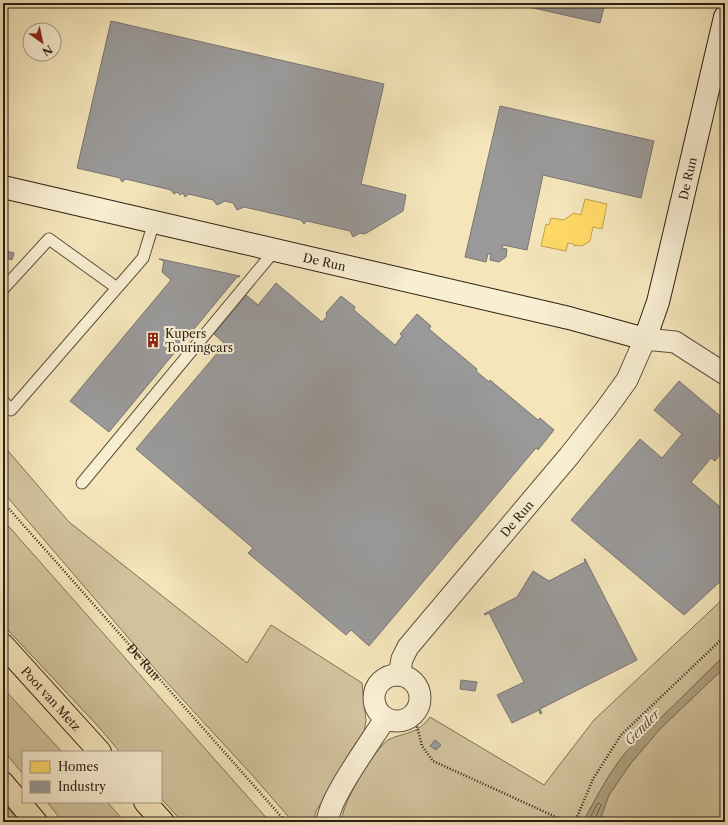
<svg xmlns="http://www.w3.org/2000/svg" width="728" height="825" font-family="'Libre Caslon Text',serif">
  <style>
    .green { fill: #d2c39e; stroke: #7f7058 }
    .water { fill: #b0a181; stroke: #7b6d55 }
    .homes { fill: #ffd966; stroke: #c0a14d }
    .industry { fill: #999; stroke: #787471 }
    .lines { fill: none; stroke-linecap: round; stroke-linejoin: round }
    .shore { stroke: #6e604a; stroke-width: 1 }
    .lane-casing { stroke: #5e503d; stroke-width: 13 }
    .street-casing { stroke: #5e503d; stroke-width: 23 }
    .secondary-casing { stroke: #2c1e13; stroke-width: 24 }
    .highway-casing { stroke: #2c1e13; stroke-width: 24 }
    .path { stroke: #2c1e13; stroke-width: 2.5; stroke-dasharray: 1 2; stroke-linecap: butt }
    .lane { stroke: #f8eed2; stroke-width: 11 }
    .street { stroke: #f8eed2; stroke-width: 21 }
    .secondary { stroke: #f8eed2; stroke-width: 22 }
    .highway { stroke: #f4e5ba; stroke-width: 22 }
    .labels { text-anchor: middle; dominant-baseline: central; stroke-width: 4; stroke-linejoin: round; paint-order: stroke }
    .street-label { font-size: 12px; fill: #2c1e13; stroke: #f8eed2 }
    .poi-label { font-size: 12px; fill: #2c1e13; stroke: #f8eed2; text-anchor: start }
    .water-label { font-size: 13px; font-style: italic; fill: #61523f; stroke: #f8eed2 }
  </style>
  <rect width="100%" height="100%" fill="#f4e5ba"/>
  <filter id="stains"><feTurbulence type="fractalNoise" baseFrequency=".005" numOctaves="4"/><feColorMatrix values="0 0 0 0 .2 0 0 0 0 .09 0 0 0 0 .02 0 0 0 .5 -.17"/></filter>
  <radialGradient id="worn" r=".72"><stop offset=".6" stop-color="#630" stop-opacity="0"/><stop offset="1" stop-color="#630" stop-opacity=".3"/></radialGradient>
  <!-- green -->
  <path class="green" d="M3 445 69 522 247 663 271 625 362 683 366 721 363 737 316 811 313 822H293L253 776 162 677 3 492Z
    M3 520 270 822H182L161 798V752H120L97 725 3 625Z
    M725 597V655L626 752C614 767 604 783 595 800 591 807 587 814 584 822H342C342 817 343 812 345 807 350 792 375 749 388 740 395 736 403 735 411 732 419 729 425 724 430 717L544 785 594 720Z
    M725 667V822H599L609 795 631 763 660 729Z
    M3 688 62 752H23V774L3 750Z
    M3 802 19 822H3Z
    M47 802H107L125 822H63Z"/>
  <!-- water -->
  <path class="water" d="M725 655V667L660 729 631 763 609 795 599 822H584C587 814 591 807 595 800 604 783 614 767 626 752Z"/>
  <!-- homes -->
  <path class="homes" d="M585 199 607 204 602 229 593 227 590 241 582 246 575 245V246H574V244L568 243 566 251 541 246 546 224 549 225 551 218 564 220 574 213 581 215Z"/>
  <!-- industry -->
  <path class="industry" d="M511 3H605L600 23Z
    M111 21 384 84 361 184 406 195 403 211 365 234 360 233 353 237 350 231 307 221 304 224 301 220 244 207 237 210 233 203 225 201 217 205 213 200 189 194 185 197 183 193 180 195 177 192 174 194 171 190 126 179 122 182 120 178 77 168Z
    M500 106 654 141 641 198 543 175 527 250 503 245 502 248 507 249 506 257 499 262 490 260 491 254H488L486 262 465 257Z
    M3 250 14 253 12 260 3 257Z
    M159 259H160L240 276 239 277H237L109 432 70 401 171 280 162 272 164 261Z
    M276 283 322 322 327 316 326 313 341 296 355 307 354 310 395 345 402 336 400 334 417 314 431 326 429 329 477 369 476 371 489 382 490 380 538 420 540 418 554 430 538 450 536 448 369 646 351 630 346 635 248 553 253 548 136 449 225 344 214 334 246 295 258 305Z
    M679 381 725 420V449L715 461 711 458 691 482 725 511V577L684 615 571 520 640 439 662 458 682 434 654 410Z
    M584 559H585L637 660 540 709 542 713 540 714 539 710 512 723 497 695 524 682 489 613 485 615 484 614 517 597 533 571 549 581 585 562Z
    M461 680 477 682 475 691 460 689Z
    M435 740 441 745 436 750 430 746Z"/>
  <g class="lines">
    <!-- shore -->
    <path class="shore" d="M588 822 597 804 599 803 601 805 595 819V822"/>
    <defs>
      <path id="lane" d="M3 289 49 239 117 288
        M3 401 11 410 143 258 154 222
        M82 483 275 250"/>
      <g id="street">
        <circle cx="397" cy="698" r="23"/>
        <path id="s2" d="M399 675 402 659 408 647 569 456 606 409 627 380 645 339 675 342 725 374"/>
        <path d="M327 822C330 806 338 793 346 779 358 759 372 739 385 719"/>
      </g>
      <g id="secondary">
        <path id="s3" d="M3 187 569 318 645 339 658 302 670 252 725 17"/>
      </g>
      <g id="highway">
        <path id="s4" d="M3 645 100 752"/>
        <path d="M3 783 36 822"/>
        <path d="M145 802 163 822"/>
      </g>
    </defs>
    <!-- lane casing -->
    <use href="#lane" class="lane-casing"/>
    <!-- street casing -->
    <use href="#street" class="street-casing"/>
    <!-- secondary casing -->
    <use href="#secondary" class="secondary-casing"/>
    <!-- highway casing -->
    <use href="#highway" class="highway-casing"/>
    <!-- path -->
    <g class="path">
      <path id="s1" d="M3 502 286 822"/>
      <path d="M414 715 422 746 433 761 567 822"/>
      <path d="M575 822 593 779 621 735 725 636"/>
    </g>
    <!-- lane -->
    <use href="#lane" class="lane"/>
    <!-- street -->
    <use href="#street" class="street"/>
    <!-- secondary -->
    <use href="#secondary" class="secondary"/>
    <!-- highway -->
    <use href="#highway" class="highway"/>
  </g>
  <!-- icons -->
  <defs>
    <symbol id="building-bare" viewBox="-9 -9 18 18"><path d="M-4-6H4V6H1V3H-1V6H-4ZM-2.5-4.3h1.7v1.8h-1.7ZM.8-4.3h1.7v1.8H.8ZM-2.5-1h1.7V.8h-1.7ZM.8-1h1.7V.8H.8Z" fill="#8f2418" stroke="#f8eed2" stroke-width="2.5" paint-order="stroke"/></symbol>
  </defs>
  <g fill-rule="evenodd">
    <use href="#building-bare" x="142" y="329" width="22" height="22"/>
  </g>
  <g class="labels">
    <!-- street labels -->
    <g class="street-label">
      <text stroke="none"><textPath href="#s3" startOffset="826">De Run</textPath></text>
      <text stroke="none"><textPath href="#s3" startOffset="330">De Run</textPath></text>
      <text stroke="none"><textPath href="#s2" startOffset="198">De Run</textPath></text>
      <text stroke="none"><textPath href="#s1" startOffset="213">De Run</textPath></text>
      <text stroke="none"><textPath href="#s4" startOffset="72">Poot van Metz</textPath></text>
    </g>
    <!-- poi labels -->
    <g class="poi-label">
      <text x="165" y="333">Kupers<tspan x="165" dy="14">Touringcars</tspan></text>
    </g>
    <!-- water labels -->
    <g class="water-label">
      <text transform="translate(642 727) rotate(-45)">Gender</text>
    </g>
  </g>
  <!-- margin -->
  <rect width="728" height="825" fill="none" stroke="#f4e5ba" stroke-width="16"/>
  <rect x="4" y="4" width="720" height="817" fill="none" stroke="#2c1e13" stroke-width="2"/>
  <rect x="8" y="8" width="712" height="809" fill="none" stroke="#2c1e13"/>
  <!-- legend -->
  <rect x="22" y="751" width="140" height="52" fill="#f8eed2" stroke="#a69b86"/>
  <rect x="30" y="761" width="20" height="12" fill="#ffd966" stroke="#a69b86"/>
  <text x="58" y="771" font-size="12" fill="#2c1e13">Homes</text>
  <rect x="30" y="781" width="20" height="12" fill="#999999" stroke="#a69b86"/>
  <text x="58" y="791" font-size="12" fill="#2c1e13">Industry</text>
  <!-- north arrow -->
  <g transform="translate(42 42) rotate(147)"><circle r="19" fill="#f8eed2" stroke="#a69b86"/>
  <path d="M0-3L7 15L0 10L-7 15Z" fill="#8f2418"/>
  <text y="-6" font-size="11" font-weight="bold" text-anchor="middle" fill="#2c1e13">N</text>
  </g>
  <rect width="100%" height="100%" filter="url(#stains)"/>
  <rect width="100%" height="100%" fill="url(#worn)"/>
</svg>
